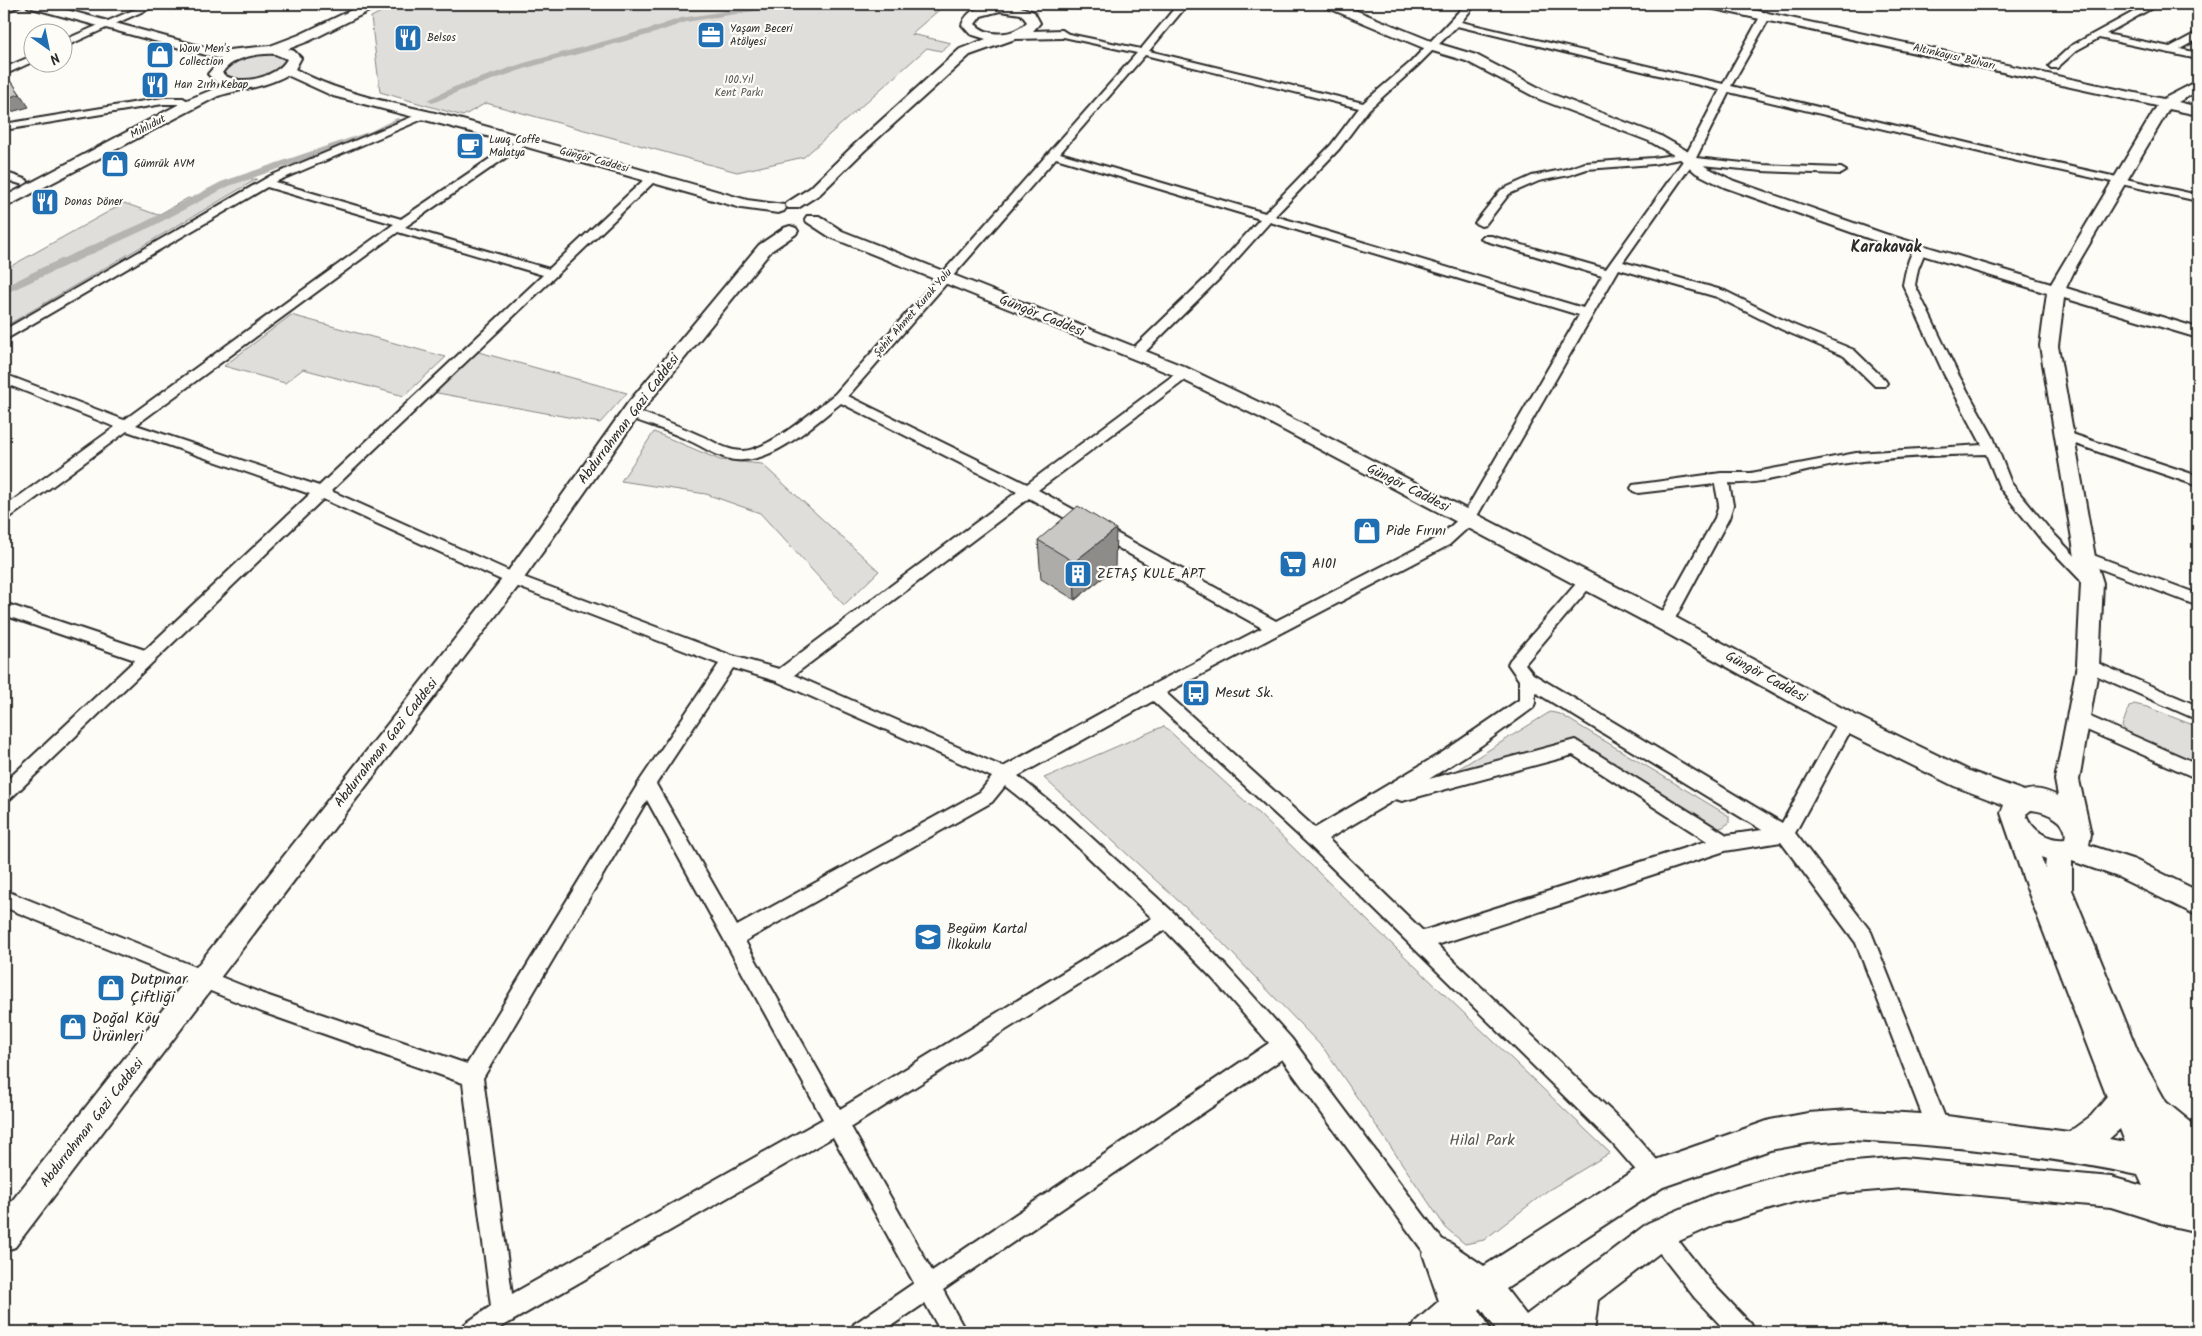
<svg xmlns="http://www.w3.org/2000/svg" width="2202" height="1336" font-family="Kalam,sans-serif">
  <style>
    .green { fill: #dfdeda; stroke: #858482 }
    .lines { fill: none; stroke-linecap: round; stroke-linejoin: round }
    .canal { fill: #b5b4b1; fill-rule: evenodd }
    .street-casing { stroke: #2b2b2b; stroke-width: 4 }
    .secondary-casing { stroke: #2b2b2b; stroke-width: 4 }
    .street { fill: #fdfcf7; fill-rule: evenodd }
    .secondary { fill: #fdfcf7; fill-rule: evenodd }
    .wall { fill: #adaca9; stroke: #2b2b2b }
    .shaded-wall { fill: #8d8c89; stroke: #2b2b2b }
    .building { fill: #c9c8c4; stroke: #2b2b2b }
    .labels { text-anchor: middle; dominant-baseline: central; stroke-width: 4.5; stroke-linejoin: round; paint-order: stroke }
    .far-poi-label { font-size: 11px; fill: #2b2b2b; stroke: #fdfcf7; text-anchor: start }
    .far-street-label { font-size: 11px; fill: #2b2b2b; stroke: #fdfcf7 }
    .far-park-label { font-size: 11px; fill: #585857; stroke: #fdfcf7 }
    .street-label { font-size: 14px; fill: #2b2b2b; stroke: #fdfcf7 }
    .poi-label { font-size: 14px; fill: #2b2b2b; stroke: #fdfcf7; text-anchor: start }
    .far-district-label { font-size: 16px; font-weight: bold; fill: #2b2b2b; stroke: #fdfcf7 }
    .near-poi-label { font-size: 16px; fill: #2b2b2b; stroke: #fdfcf7; text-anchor: start }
    .near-park-label { font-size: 16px; fill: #585857; stroke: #fdfcf7 }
  </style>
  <rect width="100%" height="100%" fill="#fdfcf7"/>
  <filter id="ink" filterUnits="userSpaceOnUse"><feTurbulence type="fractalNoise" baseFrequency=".02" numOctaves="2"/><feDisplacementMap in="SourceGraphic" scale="10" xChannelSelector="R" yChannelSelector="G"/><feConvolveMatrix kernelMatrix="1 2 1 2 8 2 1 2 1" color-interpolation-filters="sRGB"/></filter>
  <g filter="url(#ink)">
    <!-- green -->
    <path class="green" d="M397 4H946L911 34 951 43 941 51 927 48 804 157 737 172 486 103 463 116 380 92 371 17Z
      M264 54C272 54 282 54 286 62 279 78 248 83 233 80 229 80 226 76 222 74L223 70 234 61Z
      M247 179H257L4 327V270L124 203 158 215 188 198 197 200 231 184Z
      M291 315 446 357 404 396 303 369 285 383 224 366Z
      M475 351 627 393 600 423 432 392Z
      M654 432 720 460 762 464 879 571 844 605 760 513 706 494 621 481Z
      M2134 704 2147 707 2198 727V767C2175 757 2136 747 2122 726L2129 707Z
      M1550 712 1560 714 1729 816V823L1723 827 1709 831 1568 749 1464 779 1455 771Z
      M1164 726 1260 815 1372 925 1610 1153 1547 1191 1484 1240 1465 1244 1446 1228 1324 1049 1209 929 1044 778Z"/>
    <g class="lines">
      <!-- canal -->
      <path class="canal" d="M772 4H790L786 6 686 22 655 33 530 67 460 91 435 102 432 103 427 100 454 87 524 63 649 29 681 18Z
        M397 118 400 119V123L377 135 229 186 151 227 4 294V287L41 268 143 223 221 182 371 131Z"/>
      <defs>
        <path id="street" d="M11 4H23L4 13V7Z
          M147 4H159L62 48V41Z
          M1178 4H1188L1149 51 1363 103 1411 62 1466 4H1476L1461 22 1723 84 1761 15 1766 12 1771 15 1731 86 2013 154 2198 195V201L2013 160 1729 92 1696 158 1762 165 1841 168 1846 171 1841 174 1762 171 1692 164 1623 262 1725 291 1791 324 1854 350 1885 380 1887 383 1885 386H1875L1844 356 1783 330 1717 297 1619 269 1473 523 1449 545 1166 693 1315 828 1443 752 1519 700V680L1508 664 1510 660 1581 578 1586 576 1591 578 1594 582 1591 586 1525 664 1533 674 1782 823 1841 717 1847 715 1853 717 1855 722 1795 833 1871 932 1950 1130 1947 1138 1939 1141 1931 1138 1856 943 1781 842 1725 851 1437 945 1628 1127 1663 1167 1666 1175 1663 1183 1655 1186 1647 1183 1612 1143 1308 844 1153 701 1018 776 1069 817 1174 913 1226 966 1291 1038 1447 1246 1450 1254 1447 1262 1439 1265 1431 1262 1282 1059 943 1290 966 1332H941L925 1303 882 1332H850L854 1324 914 1283 833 1137 493 1332H461L465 1324 491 1306 463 1083 262 1012 4 907V890L263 994 467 1064 641 779 719 664 508 583 323 499 10 799 4 801V783L135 660 4 615V603L145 650 310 494 127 431 9 518 4 519V507L115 427 4 383V374L124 420 394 224 267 187 8 338 4 339V330L270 176 426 111 431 114 430 116 275 182 401 219 519 139H527V143L405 227 549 269 649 175H657L658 177 657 179 331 491 518 575 733 656 779 669 1017 492 841 403C815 423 778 459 743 460 724 462 706 448 690 441 669 431 647 424 625 416L623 413 630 409 635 410C656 418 678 425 699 435 712 440 726 451 742 451 768 451 814 410 835 394L1137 53 1059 36V32L1141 49ZM1457 26 1720 90 1687 153 1653 158 1585 163 1567 169 1532 176 1501 190 1475 223 1481 226 1485 225 1509 194 1539 181 1569 175 1587 169 1653 164 1685 158 1606 269 1491 236H1483L1481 238 1483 240 1602 276 1583 308 1275 216 1339 149 1369 109 1417 66ZM1145 55 1359 108 1331 145 1265 213 1060 153ZM1056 158 1260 219 1211 273 1130 351 1129 354 1130 357H1140L1219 279 1270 222 1579 315 1463 515 1439 537 1276 621 1038 490 1189 377 1191 374 1189 371H1179L1027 484 848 396ZM398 232 543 275 319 486 136 425ZM1029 498 1262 628 1148 687 1003 767 794 675ZM733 668 776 681 992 777 980 792 737 926 656 784ZM1535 692 1762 830 1727 835 1575 740 1429 779 1482 745 1533 708 1535 703ZM1573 755 1707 841 1423 931 1328 839 1396 799 1402 801ZM1005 786 1057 827 1152 918 840 1109 745 941 992 802ZM647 800 823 1119 512 1294 483 1078ZM1165 930 1212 978 1269 1043 932 1271 851 1127Z
          M2148 4H2159L2106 34 2170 47 2198 32V39L2180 49 2198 53V59L2099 38 2077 50 2057 68H2051L2049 66 2071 46Z
          M32 56V62L4 75V68Z
          M163 98H183L188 101 183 104H163L4 130V124Z
          M4 172 27 180 28 182 23 185 4 179Z
          M1920 245 1926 249 1918 269 1915 285 1958 374 1993 437 2011 483 2050 530 2080 561 2077 557 2080 553 2085 552 2198 594V606L2080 561 2100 583 2097 587 2092 589 2087 587 2040 538 2000 488 1986 454C1935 455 1884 457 1834 465 1799 471 1765 485 1729 483L1733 505 1729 518 1671 626 1665 628 1659 626 1657 622 1715 518 1719 505 1715 484 1638 493 1633 491 1631 488 1633 485 1721 473H1751L1856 453 1982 445 1944 374 1903 285C1905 275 1909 248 1920 245Z
          M2063 431 2198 476V486L2058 438 2056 435 2058 432Z
          M2088 659 2198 706V720L2082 669 2080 665 2082 661Z
          M2079 712 2198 764V779L2073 724 2071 719 2073 714Z
          M1659 1223 1667 1226 1711 1282 1751 1324 1755 1332H1727L1695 1298 1651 1242 1648 1234 1651 1226Z"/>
        <path id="secondary" d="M26 4H45L218 51 270 46 299 35 364 4H379L377 7 309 41 288 49 294 51 301 58 295 69C343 96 398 103 451 117 550 144 649 171 747 200L784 205 786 208 784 211 778 213 741 208 502 140 333 96 287 75C266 87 241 89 218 96L4 208V197L187 100 224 85 217 83 208 74 221 59 28 7ZM275 54 287 59C278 77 238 88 222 73 232 57 258 53 275 54Z
          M997 4 1016 5 1034 12 1040 23 1033 31 1062 30 1068 34 1062 38 1015 39 970 55 865 150 820 194 798 208H788L785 205 788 202 810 188 855 144 960 49 986 39 970 34 962 25C967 9 982 6 997 4ZM1000 11 1021 14 1027 22C1014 36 989 38 975 24L981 16Z
          M1324 4H1340L1436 43 1476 55 1549 93 1659 135 1689 152 1706 167 1734 181 1885 234 2051 284 2157 106 1710 8 1704 4H1726L2163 99 2198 81V91L2178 102 2198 107V115L2169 109 2077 265 2066 288 2198 328V338L2064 298 2058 346 2095 557 2103 583 2099 665 2079 780 2091 834 2089 845 2135 860 2198 891V916L2118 877 2072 861V890L2138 1052 2166 1102 2198 1128V1232L2168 1225 2111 1207 1903 1188 1842 1193 1794 1202 1715 1225 1670 1245 1598 1300 1594 1332H1562V1328L1556 1332H1498L1481 1308 1479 1310 1486 1321 1491 1332H1455L1454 1331 1452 1332H1411L1416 1321 1439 1301 1423 1254 1428 1243 1439 1238 1450 1243 1484 1266 1644 1164 1770 1120 1808 1113 1850 1110 1939 1115 2069 1132 2091 1116 2107 1097 2026 886 2001 813 2004 805 1954 786 1839 729 1657 628 1259 417 1171 374 830 237 807 222 805 219 807 216H819L842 231 1183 366 1273 409 1673 616 1855 715 1972 772 2024 791C2036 787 2047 791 2058 796L2055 780 2077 665 2081 583 2075 557 2040 346 2047 293 1873 240 1724 187 1696 173 1679 158 1649 141 1539 99 1466 61 1426 49 1326 7ZM2031 810C2044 811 2070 820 2065 839 2049 841 2031 830 2026 814ZM2041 857 2046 859 2045 868ZM2120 1129 2125 1142 2109 1139ZM1850 1140C1947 1145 2043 1155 2138 1175L2143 1186 2111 1177 1903 1158 1842 1163 1794 1172 1713 1195 1648 1223 1526 1315 1506 1289 1663 1187 1770 1150 1808 1143Z
          M790 226 796 228 798 231 796 234 771 251 642 411 520 584 15 1247 4 1251V1211L506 574 628 403 759 245 784 228Z"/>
      </defs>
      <!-- street casing -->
      <use href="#street" class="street-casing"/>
      <!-- secondary casing -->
      <use href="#secondary" class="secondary-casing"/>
      <!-- street -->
      <use href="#street" class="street"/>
      <!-- secondary -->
      <use href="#secondary" class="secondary"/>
    </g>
    <!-- wall -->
    <path class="wall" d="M701 24 718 33 719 39 707 41 702 31Z
      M1038 540 1115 568 1075 600 1041 579Z"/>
    <!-- shaded-wall -->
    <path class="shaded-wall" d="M718 33 719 39 707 41 706 35Z
      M12 82 29 107 4 114V99Z
      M1116 529 1115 568 1075 600 1074 562Z"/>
    <!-- building -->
    <path class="building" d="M713 22 718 33 706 35 701 24Z
      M12 82 20 94 4 99V84Z
      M1078 506 1116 529 1074 562 1038 540Z"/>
  </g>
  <!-- icons -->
  <defs>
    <symbol id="office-square" viewBox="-11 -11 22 22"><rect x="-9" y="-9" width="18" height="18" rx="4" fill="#1f6fb2" stroke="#fdfcf7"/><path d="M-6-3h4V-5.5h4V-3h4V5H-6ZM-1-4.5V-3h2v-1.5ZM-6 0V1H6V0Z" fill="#fff"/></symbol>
    <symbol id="restaurant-square" viewBox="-11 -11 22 22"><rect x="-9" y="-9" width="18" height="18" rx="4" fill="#1f6fb2" stroke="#fdfcf7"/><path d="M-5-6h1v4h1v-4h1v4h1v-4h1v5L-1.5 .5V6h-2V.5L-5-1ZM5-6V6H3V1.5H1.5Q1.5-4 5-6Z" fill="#fff"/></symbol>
    <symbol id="shop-square" viewBox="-11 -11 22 22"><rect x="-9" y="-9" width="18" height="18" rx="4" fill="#1f6fb2" stroke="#fdfcf7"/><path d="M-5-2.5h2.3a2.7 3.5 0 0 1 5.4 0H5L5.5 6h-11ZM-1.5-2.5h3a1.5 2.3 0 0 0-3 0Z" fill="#fff"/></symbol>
    <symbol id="cafe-square" viewBox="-11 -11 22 22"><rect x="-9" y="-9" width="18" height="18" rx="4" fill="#1f6fb2" stroke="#fdfcf7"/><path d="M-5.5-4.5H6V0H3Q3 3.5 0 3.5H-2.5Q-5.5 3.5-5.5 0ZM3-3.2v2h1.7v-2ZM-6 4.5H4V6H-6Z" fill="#fff"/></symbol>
    <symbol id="supermarket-square" viewBox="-11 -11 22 22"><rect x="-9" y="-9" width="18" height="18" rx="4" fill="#1f6fb2" stroke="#fdfcf7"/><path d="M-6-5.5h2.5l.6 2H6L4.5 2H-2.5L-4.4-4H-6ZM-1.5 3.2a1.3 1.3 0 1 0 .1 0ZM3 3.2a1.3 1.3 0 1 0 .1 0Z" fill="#fff"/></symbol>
    <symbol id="building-square" viewBox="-11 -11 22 22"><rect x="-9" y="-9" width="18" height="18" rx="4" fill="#1f6fb2" stroke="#fdfcf7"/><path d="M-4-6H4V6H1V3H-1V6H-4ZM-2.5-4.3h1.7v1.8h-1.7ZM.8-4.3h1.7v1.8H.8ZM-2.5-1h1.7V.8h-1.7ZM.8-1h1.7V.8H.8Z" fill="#fff"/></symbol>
    <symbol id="bus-square" viewBox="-11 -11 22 22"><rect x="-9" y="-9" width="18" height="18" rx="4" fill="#1f6fb2" stroke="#fdfcf7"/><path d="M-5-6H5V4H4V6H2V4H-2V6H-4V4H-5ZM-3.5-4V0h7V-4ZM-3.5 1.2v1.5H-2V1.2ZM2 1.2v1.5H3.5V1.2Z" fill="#fff"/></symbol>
    <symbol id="school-square" viewBox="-11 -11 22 22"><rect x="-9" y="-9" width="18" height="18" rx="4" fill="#1f6fb2" stroke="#fdfcf7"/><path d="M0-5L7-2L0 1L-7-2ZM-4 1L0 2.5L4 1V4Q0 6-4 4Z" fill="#fff"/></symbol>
  </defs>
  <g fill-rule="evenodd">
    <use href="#office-square" x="695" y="19" width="32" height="32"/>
    <use href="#restaurant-square" x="392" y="22" width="32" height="32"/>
    <use href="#shop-square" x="144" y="39" width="32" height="32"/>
    <use href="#restaurant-square" x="139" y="69" width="32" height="32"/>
    <use href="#cafe-square" x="454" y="130" width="32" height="32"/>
    <use href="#shop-square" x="99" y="148" width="32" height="32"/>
    <use href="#restaurant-square" x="29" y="186" width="32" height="32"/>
    <use href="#shop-square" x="1351" y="515" width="32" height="32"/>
    <use href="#supermarket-square" x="1277" y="548" width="32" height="32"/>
    <use href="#building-square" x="1062" y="558" width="32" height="32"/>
    <use href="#bus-square" x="1180" y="677" width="32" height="32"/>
    <use href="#school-square" x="912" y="921" width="32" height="32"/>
    <use href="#shop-square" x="95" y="972" width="32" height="32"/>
    <use href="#shop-square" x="57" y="1011" width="32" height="32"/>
  </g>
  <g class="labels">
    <!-- far-poi labels -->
    <g class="far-poi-label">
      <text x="730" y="29">Yaşam Beceri<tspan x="730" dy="13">Atölyesi</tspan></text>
      <text x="427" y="38">Belsos</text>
      <text x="179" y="49">Wow Men's<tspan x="179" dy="13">Collection</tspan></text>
      <text x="174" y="85">Han Zırh Kebap</text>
      <text x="489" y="140">Luuq Coffe<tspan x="489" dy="13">Malatya</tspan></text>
      <text x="134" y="164">Gümrük AVM</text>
      <text x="64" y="202">Donas Döner</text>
    </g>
    <!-- far-street labels -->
    <g class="far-street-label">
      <text transform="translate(1954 57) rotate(13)">Altınkayısı Bulvarı</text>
      <text transform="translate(148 127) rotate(-28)">Mıhlıdut</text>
      <text transform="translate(594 160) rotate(15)">Güngör Caddesi</text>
      <text transform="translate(913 313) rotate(-49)">Şehit Ahmet Kurak Yolu</text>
    </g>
    <!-- far-park labels -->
    <g class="far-park-label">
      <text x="739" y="80">100.Yıl<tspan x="739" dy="13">Kent Parkı</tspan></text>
    </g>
    <!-- street labels -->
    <g class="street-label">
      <text transform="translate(1042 316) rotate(22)">Güngör Caddesi</text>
      <text transform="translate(629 419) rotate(-53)">Abdurrahman Gazi Caddesi</text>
      <text transform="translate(1408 488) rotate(27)">Güngör Caddesi</text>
      <text transform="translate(1766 677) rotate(29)">Güngör Caddesi</text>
      <text transform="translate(386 743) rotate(-52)">Abdurrahman Gazi Caddesi</text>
      <text transform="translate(92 1123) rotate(-52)">Abdurrahman Gazi Caddesi</text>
    </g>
    <!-- poi labels -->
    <g class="poi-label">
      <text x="1386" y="531">Pide Fırını</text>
      <text x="1312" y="564">A101</text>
      <text x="1097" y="574">ZETAŞ KULE APT</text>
      <text x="1215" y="693">Mesut Sk.</text>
      <text x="947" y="929">Begüm Kartal<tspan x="947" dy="16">İlkokulu</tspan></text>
    </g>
    <!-- far-district labels -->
    <g class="far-district-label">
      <text x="1886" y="247">Karakavak</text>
    </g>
    <!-- near-poi labels -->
    <g class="near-poi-label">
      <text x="130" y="979">Dutpınar<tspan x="130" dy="18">Çiftliği</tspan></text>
      <text x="92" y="1018">Doğal Köy<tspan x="92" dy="18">Ürünleri</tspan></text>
    </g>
    <!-- near-park labels -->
    <g class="near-park-label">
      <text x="1482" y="1140">Hilal Park</text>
    </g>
  </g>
  <!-- margin -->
  <rect width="2202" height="1336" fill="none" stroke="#fdfcf7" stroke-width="20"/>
  <rect x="10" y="10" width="2182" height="1316" fill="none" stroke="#2b2b2b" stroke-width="2" filter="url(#ink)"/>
  <!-- north arrow -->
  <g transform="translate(48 48) rotate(147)"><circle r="24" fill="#fdfcf7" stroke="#a9a8a5"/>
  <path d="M0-4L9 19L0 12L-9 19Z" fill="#1f6fb2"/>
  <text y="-8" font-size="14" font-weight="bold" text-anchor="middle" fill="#2b2b2b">N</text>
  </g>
</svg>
